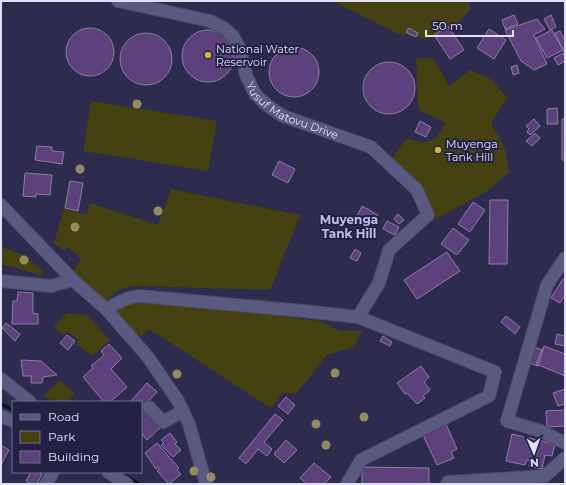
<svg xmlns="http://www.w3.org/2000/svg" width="566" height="485" font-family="Montserrat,sans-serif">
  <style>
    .green { fill: #464110 }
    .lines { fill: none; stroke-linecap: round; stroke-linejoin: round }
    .stream { stroke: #001922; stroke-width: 3.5 }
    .building { fill: #5d417d; stroke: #8d7ca4 }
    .minor-casing { stroke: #4b4967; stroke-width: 14 }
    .minor { stroke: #5a5a81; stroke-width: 12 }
    .tree { fill: #938c61 }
    .poi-dot { fill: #c8bb3b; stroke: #232244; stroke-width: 1.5 }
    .labels { text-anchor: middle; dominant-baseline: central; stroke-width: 4; stroke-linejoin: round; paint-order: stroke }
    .poi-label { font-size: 11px; fill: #e1e2f9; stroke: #232244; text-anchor: start }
    .street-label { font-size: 11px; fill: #e1e2f9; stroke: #232244 }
    .neighbourhood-label { font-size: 12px; font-weight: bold; fill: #bdbeea; stroke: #232244 }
  </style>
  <rect width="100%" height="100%" fill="#2d2c4f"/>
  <!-- green -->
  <path class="green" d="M332 1H467L471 8 460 21 426 39 397 33Z
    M416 58H433L449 86 470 70 492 80 507 98 491 123 505 148 509 172 489 190 436 219 421 195 390 161 407 138 424 143 436 138 446 123 418 110Z
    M91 101 217 121 208 171 83 151Z
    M171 189 300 215 270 290 134 286 120 289 105 302 74 271 81 259 68 247 63 250 54 243 64 209 87 215 90 203 158 225Z
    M1 247 24 255 44 272 41 275 1 264Z
    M129 299 171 301 320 321 340 331H362L354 347 327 355 296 394 283 393 271 408 149 329 137 341 112 311Z
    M67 313 87 315 110 340 92 356 76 344 79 340 68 332 64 336 54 327Z
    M60 380 75 394 70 399 73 402H57L53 398 50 401 44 395Z"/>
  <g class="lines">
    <!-- stream -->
    <path class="stream" d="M1 404 13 410
      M120 472 139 484"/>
  </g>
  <!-- building -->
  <path class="building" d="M514 15 518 24 505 29 502 20Z
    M551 15 556 27 550 30 544 19Z
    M537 19 545 29 534 35 547 64 534 70 521 61 505 30Z
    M448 26 464 50 450 59 434 35Z
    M66 52a24 24 0 1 1 48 0a24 24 0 1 1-48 0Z
    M409 28 418 33 416 37 406 32Z
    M489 29 506 40 494 59 477 48Z
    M552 30 563 50 547 58 536 38Z
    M182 56a26 26 0 1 1 52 0a26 26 0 1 1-52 0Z
    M560 31 565 41V54L555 33Z
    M120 59a26 26 0 1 1 52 0a26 26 0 1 1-52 0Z
    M269 72a25 25 0 1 1 50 0a25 25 0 1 1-50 0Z
    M563 53 565 57V61L558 65 554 58Z
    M363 88a26 26 0 1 1 52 0a26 26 0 1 1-52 0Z
    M517 65 519 73 513 75 511 67Z
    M557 108 558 124H547V109Z
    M534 119 540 126 530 135 527 132 529 129 526 126Z
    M562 119H565V160H562Z
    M420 121 431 127 426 137 415 132Z
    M535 133 540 138 532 146 526 141Z
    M37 146 52 147V151L64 152 62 164 35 160Z
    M279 161 295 169 288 183 272 175Z
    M25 173 52 175 50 195 36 194V197L23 196Z
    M70 181 83 183 78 211 65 208Z
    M490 200H508L507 264H489Z
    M473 202 485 210 470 232 458 224Z
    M362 206 378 215 372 227 356 218Z
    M398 214 404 220 399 224 394 219Z
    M387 221 399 227 395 235 383 229Z
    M453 228 469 240 457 255 441 244Z
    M355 249 361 253 357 261 350 258Z
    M447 252 460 271 417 299 404 280Z
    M563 279 565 280V295L560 303 551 298Z
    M18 292 33 293V313L38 314V324H12L13 301H17Z
    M506 316 520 327 515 334 501 322Z
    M6 323 20 334 15 341 2 328Z
    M557 334 565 336V346L555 344Z
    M67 335 75 341 68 350 60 343Z
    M383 336 392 342 390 346 380 341Z
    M109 344 122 358 111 369 127 387 110 402H104L83 377 93 368 91 366 104 355 101 351Z
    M527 345 543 350 538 366 522 361Z
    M544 346 565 354V376L536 364Z
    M21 360 41 361 57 375 43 377 42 383H31V376H23Z
    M421 366 429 377 424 382 430 390 423 396 425 398 417 404 407 393 405 394 397 383Z
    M147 383 157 392 142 408 160 428 147 440 141 433V402H130Z
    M565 389V404L558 406 553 393Z
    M286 397 295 405 288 414 278 406Z
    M565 410V426L547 427 546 411Z
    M275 414 283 420 264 442 272 449 267 456 258 449 246 464 239 458Z
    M446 424 457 449 451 452 454 458 437 465 423 435Z
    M170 433 177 442 175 444 181 450 173 457 161 445 164 443 161 440Z
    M512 434 555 444 552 456 545 455 542 469 529 466 530 461 527 460 525 465 506 461Z
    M286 440 297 450 284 463 274 454Z
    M157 443 179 468 177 470 181 474 169 484 157 471 159 469 158 467 156 469 145 453Z
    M1 445 9 450 1 465Z
    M314 463 331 477 324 484H307L300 478Z
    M362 467 429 468V484H362Z
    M31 472H38L42 474 37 484H31L26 481Z"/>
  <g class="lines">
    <defs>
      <g id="minor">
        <path id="s1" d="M118 1 210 21 224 28 233 36 240 49 246 75 255 94 268 106 283 116 371 147 417 190 428 215 389 250 379 283 358 317"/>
        <path d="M1 205 73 280 106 309 148 357 178 401 189 424 206 484"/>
        <path d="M565 258 547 285 507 421 541 431 565 443"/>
        <path d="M1 281 51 286 73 280"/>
        <path d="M106 309C117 304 125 297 139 296L303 311 358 317 495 372 489 396 361 460 347 484"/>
        <path d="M1 379 30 402"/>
        <path d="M149 407 163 422 183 411"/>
        <path d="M1 416 13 421"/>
        <path d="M108 472 127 484"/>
        <path d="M46 484 53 472"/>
        <path d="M447 484 448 482 545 476 565 458"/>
      </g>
    </defs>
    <!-- minor casing -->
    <use href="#minor" class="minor-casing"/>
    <!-- minor -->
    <use href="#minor" class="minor"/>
  </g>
  <!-- trees -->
  <g class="tree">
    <circle cx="137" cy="104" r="4.5"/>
    <circle cx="80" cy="169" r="4.5"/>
    <circle cx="158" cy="211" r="4.5"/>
    <circle cx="75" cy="227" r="4.5"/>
    <circle cx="24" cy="260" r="4.5"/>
    <circle cx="335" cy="373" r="4.5"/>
    <circle cx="177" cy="374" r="4.5"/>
    <circle cx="364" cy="417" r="4.5"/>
    <circle cx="316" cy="424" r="4.5"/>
    <circle cx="326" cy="445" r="4.5"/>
    <circle cx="194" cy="471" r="4.5"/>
    <circle cx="211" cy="477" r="4.5"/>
  </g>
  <!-- markers -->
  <g class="poi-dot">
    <circle cx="208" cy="55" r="4"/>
    <circle cx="438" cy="150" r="4"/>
  </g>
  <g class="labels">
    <!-- poi labels -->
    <g class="poi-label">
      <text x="216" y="49">National Water<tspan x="216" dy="13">Reservoir</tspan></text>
      <text x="446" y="144">Muyenga<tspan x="446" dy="13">Tank Hill</tspan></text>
    </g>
    <!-- street labels -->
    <g class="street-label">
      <text stroke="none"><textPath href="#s1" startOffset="225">Yusuf Matovu Drive</textPath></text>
    </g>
    <!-- neighbourhood labels -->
    <g class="neighbourhood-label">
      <text x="349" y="219">Muyenga<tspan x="349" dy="14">Tank Hill</tspan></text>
    </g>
  </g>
  <!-- border -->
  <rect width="566" height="485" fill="none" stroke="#e1e2f9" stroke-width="4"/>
  <!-- legend -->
  <rect x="12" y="401" width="130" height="72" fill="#232244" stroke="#6f6f8c"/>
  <rect x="20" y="414" width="20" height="6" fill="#5a5a81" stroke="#6f6f8c"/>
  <text x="48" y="421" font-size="12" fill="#e1e2f9">Road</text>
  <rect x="20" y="431" width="20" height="12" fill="#464110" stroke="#6f6f8c"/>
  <text x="48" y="441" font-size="12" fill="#e1e2f9">Park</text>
  <rect x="20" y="451" width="20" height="12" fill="#5d417d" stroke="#6f6f8c"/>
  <text x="48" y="461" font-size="12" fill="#e1e2f9">Building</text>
  <!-- north arrow -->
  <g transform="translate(534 453) rotate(178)" stroke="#232244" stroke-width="3" paint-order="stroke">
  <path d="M0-3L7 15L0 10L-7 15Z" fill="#e1e2f9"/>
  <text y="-6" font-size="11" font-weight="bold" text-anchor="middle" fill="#e1e2f9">N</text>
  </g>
  <!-- scale -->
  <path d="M426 30v6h87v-6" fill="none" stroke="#e1e2f9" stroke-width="2"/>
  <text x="432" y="30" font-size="12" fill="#e1e2f9" stroke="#232244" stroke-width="3" paint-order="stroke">50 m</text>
</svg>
